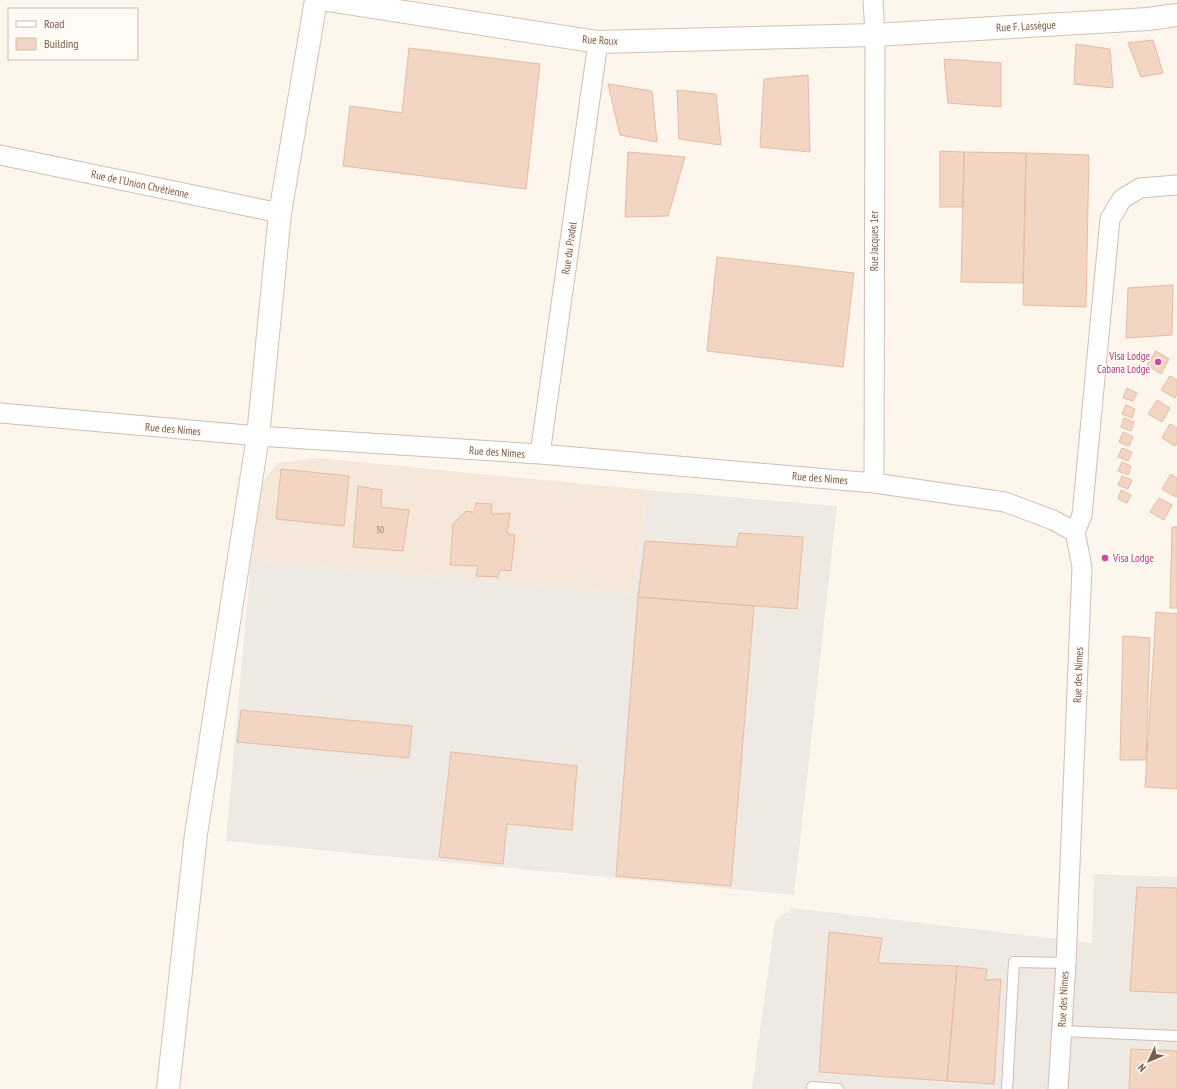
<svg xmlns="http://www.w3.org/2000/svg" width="1177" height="1089" font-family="'PT Sans Narrow',sans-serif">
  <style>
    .residential { fill: #f5e8da }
    .industrial { fill: #efe9e4 }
    .building { fill: #f3d5c3; stroke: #e6bba3 }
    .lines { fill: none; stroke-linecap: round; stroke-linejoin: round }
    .lane-casing { stroke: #d1beb0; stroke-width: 12 }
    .street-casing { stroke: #d1beb0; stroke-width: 21 }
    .secondary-casing { stroke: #d6c0b0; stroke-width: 24 }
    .lane { stroke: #fff; stroke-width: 10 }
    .street { stroke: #fff; stroke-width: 19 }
    .secondary { stroke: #fff; stroke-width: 22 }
    .hotel-dot { fill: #d1479c; stroke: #fffaf3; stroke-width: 1.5 }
    .labels { text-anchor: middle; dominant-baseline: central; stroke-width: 3; stroke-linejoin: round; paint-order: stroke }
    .number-label { font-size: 9px; fill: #987a6a }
    .street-label { font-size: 11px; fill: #7a5c4d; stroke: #fffaf3 }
    .hotel-label { font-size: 11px; fill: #b23c85; stroke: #fffaf3; text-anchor: end }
  </style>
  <rect width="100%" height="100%" fill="#fdf6ec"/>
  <!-- residential -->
  <path class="residential" d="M318 458 647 490 633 594 251 560 262 483 277 463Z"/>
  <!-- industrial -->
  <path class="industrial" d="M647 490 837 506 794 895 226 841 251 560 633 594Z
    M1094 874 1177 877V1089H752L775 921 792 908 1092 943Z"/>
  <!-- building -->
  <path class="building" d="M1153 40 1163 73 1141 77 1128 43Z
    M1076 44 1110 49 1113 88 1074 84Z
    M409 48 540 64 526 189 343 166 350 106 402 113Z
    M944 59 1001 63V107L948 103Z
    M808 75 810 152 760 147 764 79Z
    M608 84 652 91 657 142 620 135Z
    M677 90 716 94 721 145 679 139Z
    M940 151 964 152 963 207H940Z
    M628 152 685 157 668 216 625 217Z
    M964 152 1026 153 1023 283 961 282Z
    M1026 153 1089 155 1086 307 1023 305Z
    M717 257 854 273 843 367 707 351Z
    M1173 285 1172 335 1126 338 1128 288Z
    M1156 351 1169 359 1161 374 1147 365Z
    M1170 376 1177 380V394L1175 398 1161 390Z
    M1127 388 1137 393 1133 401 1123 398Z
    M1157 400 1170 408 1162 422 1148 414Z
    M1126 405 1135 409 1132 418 1122 414Z
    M1124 418 1134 422 1131 431 1121 427Z
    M1170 424 1177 428V443L1175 446 1162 438Z
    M1123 432 1133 437 1129 446 1119 442Z
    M1122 448 1132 452 1128 461 1118 457Z
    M1122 462 1131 466 1128 475 1118 471Z
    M281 469 349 476 344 526 276 519Z
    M1171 474 1177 478V495L1176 497 1162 489Z
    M1122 476 1132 480 1128 489 1118 485Z
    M358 486 382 490 381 507 409 510 403 551 353 547Z
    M1121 490 1131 495 1127 503 1118 499Z
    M1159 498 1172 505 1164 520 1150 512Z
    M476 503 492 504 491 514 510 513 507 534 515 535 511 571 500 570 498 577 476 576 478 566 450 565 453 524 466 511 474 512Z
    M1172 527H1177V608H1170Z
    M739 533 803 537 797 609 638 597 645 541 736 547Z
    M638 597 754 606 731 886 616 876Z
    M1156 612 1177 614V789L1145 787Z
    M1123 636 1150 638 1146 760H1120Z
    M241 710 412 726 409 758 237 742Z
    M451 752 577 766 572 830 507 824 503 864 439 857Z
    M1137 887 1177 888V993L1130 991Z
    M829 932 882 938 878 963 957 966 947 1081 819 1072Z
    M957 966 987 969 985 980 1001 979 994 1084 947 1081Z
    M1131 1049 1177 1051V1089H1129Z"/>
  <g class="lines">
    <defs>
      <path id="lane" d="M1061 1031 1177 1036
        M812 1087 838 1089
        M1007 1089 1014 962 1066 963"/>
      <path id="street" d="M873 0 875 35 874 483
        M0 155 280 213
        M0 413 258 436 540 454 874 483 1005 502 1053 520 1075 532 1082 567 1066 963 1058 1089
        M540 454 598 42
        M1075 532 1082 515 1110 219 1122 199 1140 188 1177 185"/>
      <path id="secondary" d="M327 0 598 42 875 35 1148 19 1177 15
        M168 1089 196 834 258 436 280 213 316 0"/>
    </defs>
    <!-- lane casing -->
    <use href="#lane" class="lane-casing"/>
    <!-- street casing -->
    <use href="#street" class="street-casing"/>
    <!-- secondary casing -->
    <use href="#secondary" class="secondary-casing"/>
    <!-- lane -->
    <use href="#lane" class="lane"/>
    <!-- street -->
    <use href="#street" class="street"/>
    <!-- secondary -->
    <use href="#secondary" class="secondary"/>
  </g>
  <!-- markers -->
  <g class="hotel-dot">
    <circle cx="1158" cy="362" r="4"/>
    <circle cx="1105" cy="558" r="4"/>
  </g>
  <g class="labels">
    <!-- number labels -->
    <g class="number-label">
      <text x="380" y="529">30</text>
    </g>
    <!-- street labels -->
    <g class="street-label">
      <text transform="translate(1026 26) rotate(-3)">Rue F. Lassègue</text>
      <text transform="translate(600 40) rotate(3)">Rue Roux</text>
      <text transform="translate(140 184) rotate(12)">Rue de l'Union Chrétienne</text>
      <text transform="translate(874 241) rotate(-90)">Rue Jacques 1er</text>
      <text transform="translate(569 248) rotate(-82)">Rue du Pradel</text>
      <text transform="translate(173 429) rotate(5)">Rue des Nimes</text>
      <text transform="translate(497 452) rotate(4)">Rue des Nimes</text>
      <text transform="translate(820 478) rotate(5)">Rue des Nimes</text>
      <text transform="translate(1078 675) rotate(-88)">Rue des Nimes</text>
      <text transform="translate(1063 999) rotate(-87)">Rue des Nimes</text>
    </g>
    <!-- hotel labels -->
    <g class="hotel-label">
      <text x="1150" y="356">Visa Lodge<tspan x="1150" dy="13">Cabana Lodge</tspan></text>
      <text x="1113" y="558" text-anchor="start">Visa Lodge</text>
    </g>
  </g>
  <!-- legend -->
  <rect x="8" y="8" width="130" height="52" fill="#fffaf3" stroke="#cabbb1"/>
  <rect x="16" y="21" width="20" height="6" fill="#ffffff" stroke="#cabbb1"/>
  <text x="44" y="28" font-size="12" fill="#7a5c4d">Road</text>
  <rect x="16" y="38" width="20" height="12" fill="#f3d5c3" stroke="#cabbb1"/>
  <text x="44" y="48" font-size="12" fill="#7a5c4d">Building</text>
  <!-- north arrow -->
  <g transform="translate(1149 1061) rotate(226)" stroke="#fffaf3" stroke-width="3" paint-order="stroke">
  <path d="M0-3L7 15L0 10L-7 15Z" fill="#7a5c4d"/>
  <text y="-6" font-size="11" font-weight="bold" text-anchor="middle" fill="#7a5c4d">N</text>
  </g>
</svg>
